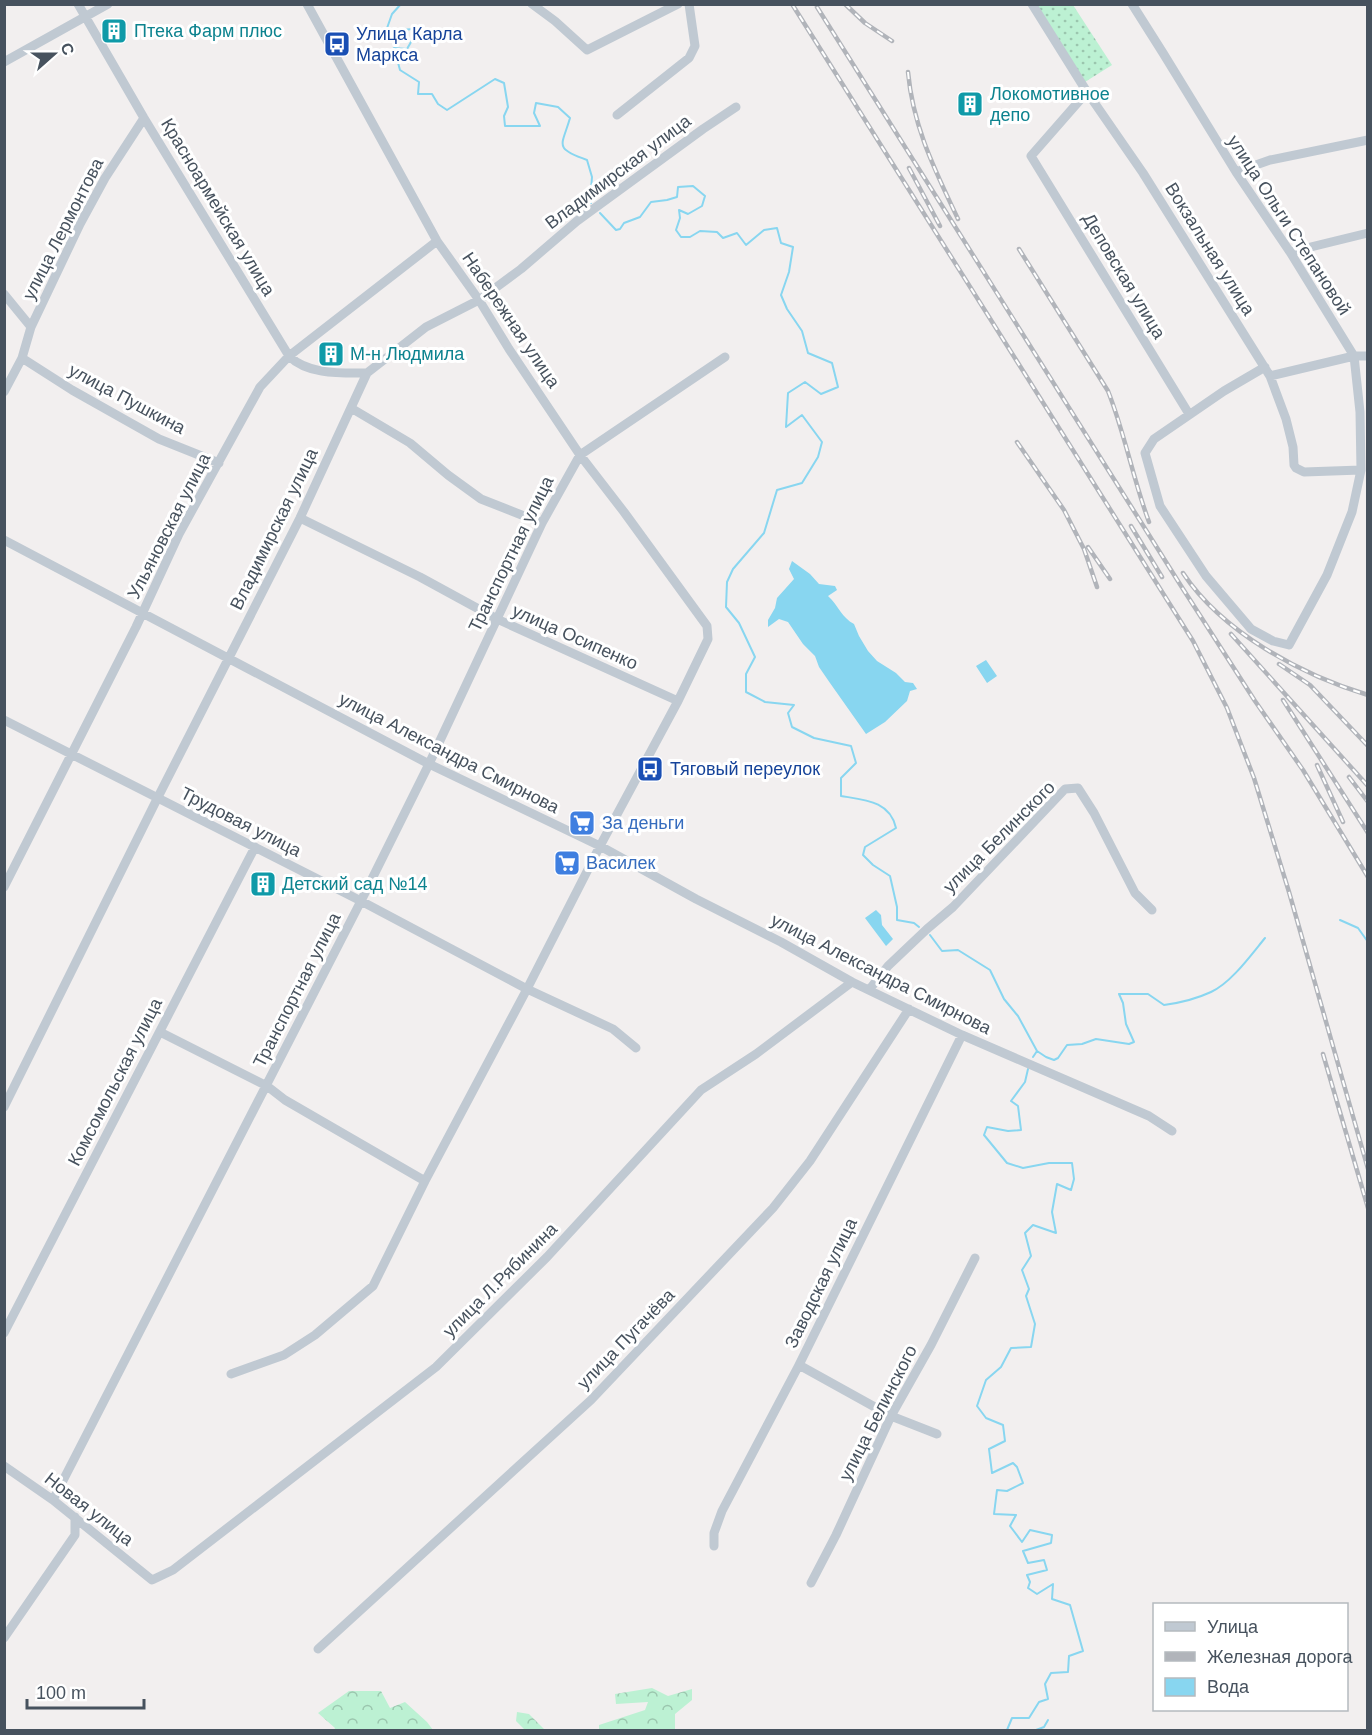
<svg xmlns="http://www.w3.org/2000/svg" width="1372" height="1735" font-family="Helvetica,sans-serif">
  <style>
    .grass { fill: url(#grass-dots) }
    .forest { fill: url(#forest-crowns) }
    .water { fill: #88d6f0 }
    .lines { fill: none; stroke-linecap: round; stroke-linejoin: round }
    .stream { stroke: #88d6f0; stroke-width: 2 }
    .minor { stroke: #c0c9d2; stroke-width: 9 }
    .rail-casing { stroke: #b1b4ba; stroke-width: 4.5 }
    .rail { stroke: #fff; stroke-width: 2; stroke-dasharray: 7; stroke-linecap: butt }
    .labels { text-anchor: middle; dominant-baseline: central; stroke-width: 6; stroke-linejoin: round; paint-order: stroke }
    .culture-label { font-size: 18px; fill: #0d838f; stroke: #fff; text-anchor: start }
    .transit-label { font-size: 18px; fill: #164399; stroke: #fff; text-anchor: start }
    .street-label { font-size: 18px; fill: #47525e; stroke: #fff }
    .shop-label { font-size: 18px; fill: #366cbe; stroke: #fff; text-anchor: start }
  </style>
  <defs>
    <pattern id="grass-dots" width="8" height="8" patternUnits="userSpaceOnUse" patternTransform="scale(1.5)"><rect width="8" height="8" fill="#bcf1d3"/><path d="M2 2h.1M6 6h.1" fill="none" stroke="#9bc6ae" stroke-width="1.8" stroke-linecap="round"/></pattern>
    <pattern id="forest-crowns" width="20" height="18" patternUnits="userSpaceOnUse" patternTransform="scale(1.5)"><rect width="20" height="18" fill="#bcf1d3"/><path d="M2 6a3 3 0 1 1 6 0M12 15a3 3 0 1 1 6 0" fill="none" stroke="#9bc6ae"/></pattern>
  </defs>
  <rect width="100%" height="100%" fill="#f2efef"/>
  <!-- grass -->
  <path class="grass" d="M1035 5H1073L1112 65 1085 82Z"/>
  <!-- forest -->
  <path class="forest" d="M652 1688 668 1696 692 1689V1700L675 1714V1730H599V1725L645 1710 648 1702 616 1704 615 1694Z
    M349 1691H381L390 1708 405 1702 427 1722 433 1730H334L335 1728 318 1713Z
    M517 1712 529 1714 544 1729 543 1730H525L516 1721Z"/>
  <!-- water -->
  <path class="water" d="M792 561 810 574 819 584 835 586 837 590 828 596C838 605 842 618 854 624L859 636 868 651 877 661 896 673 905 682 913 683 917 689 910 691 907 701 885 722 866 734 830 683 819 667 815 656 803 644 788 622 779 619 768 627V620L775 608 777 598 794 579 789 569Z
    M986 660 997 676 987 683 976 666Z
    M876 910 881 915 882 925 893 939 886 946 865 918Z"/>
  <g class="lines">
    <!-- stream -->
    <path class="stream" d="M401 4 392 14 386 31 414 29 415 35 407 49 394 48 389 53 396 55 400 70 419 82 418 94H432L438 104 447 110 495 79 504 83 508 107 504 116 505 126H540L534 113 536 103 558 107 570 118C562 146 553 148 587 160L592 177 590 202 591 203
      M600 213 616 230 620 229 624 223 640 217 651 202 667 200 677 197 678 187 693 186 705 196 702 206 688 214 679 210 680 218 676 230 681 237H690L700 231 717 232 723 238 737 233 746 245 764 230 777 228 781 243 793 247 789 272 781 295 787 309 802 331 808 353 832 363 838 387 821 394 805 382 788 393 786 427 802 415 822 442 818 457 802 483 777 490 764 533 733 569 727 582 726 607 739 623 755 657 746 674V692L765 702 794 705 788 713 792 727 814 738 851 746 856 763 841 778V796C865 800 890 801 896 828L865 847 863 855 873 865 890 876 897 907V920L914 923 919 927
      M1340 920 1358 928 1368 942
      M930 935 942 951 958 950 990 970 1004 999 1018 1016 1037 1051 1046 1057 1054 1060 1058 1058 1067 1045 1082 1044 1096 1039 1129 1044 1134 1042 1126 1024 1123 1003 1119 994H1148L1164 1005C1179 1003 1196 999 1211 992 1231 983 1251 955 1265 938
      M1033 1057 1037 1051
      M1007 1730 1012 1718H1029L1039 1702 1048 1699 1045 1684 1051 1673 1068 1672 1069 1656 1083 1651 1070 1605 1052 1599 1053 1584 1037 1594 1028 1588 1030 1582 1027 1575 1047 1570 1044 1560 1028 1563 1023 1551 1051 1543 1052 1535 1030 1530 1022 1542 1010 1526 1016 1515 994 1514 997 1490 1007 1491 1023 1483 1017 1467 1013 1463 992 1473 989 1449 1005 1441 1003 1425 986 1418 977 1406 986 1380 1001 1367 1011 1348 1031 1347 1035 1324 1026 1296 1029 1289 1022 1270 1031 1256 1025 1233 1033 1225 1056 1233 1052 1212 1057 1184 1071 1190 1074 1179 1072 1163H1049L1023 1168 1007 1163 984 1135 987 1127 1008 1131 1021 1130 1018 1106 1011 1101 1025 1082 1028 1069
      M1038 1730H1036L1044 1727 1048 1720"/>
    <!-- minor -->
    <path class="minor" d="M78 4 144 118 289 356C308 375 341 373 367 373
      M532 4 555 21 587 50 678 4
      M1032 4 1087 92 1143 173 1270 376 1286 419 1293 447 1294 465 1296 468 1304 472 1361 470
      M1132 4 1163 53 1236 172 1290 252 1354 356 1360 412 1361 470 1352 512 1327 575 1289 645 1273 641 1251 629 1206 576 1160 506 1145 453 1154 439 1224 391 1265 367
      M4 62 108 4
      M1087 92 1031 156 1189 414
      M617 115 689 58 695 46 689 4
      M1236 172 1270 160 1368 140
      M1290 252 1368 233
      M4 294 31 327
      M22 358 72 390 159 439 219 463
      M1270 376 1354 356H1368
      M4 392 22 358 31 327 80 224 105 178 144 118
      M351 408 410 443 448 475 481 499 542 523
      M300 518 420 577 497 619 678 701
      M4 540 429 764 600 846 696 899 781 942 852 982 962 1035 1149 1116 1172 1131
      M4 720 361 901 527 989 613 1029 636 1048
      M4 887 136 627 179 534 260 387 289 356 437 241
      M869 990 888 966 927 929 953 907 1065 789 1078 788 1094 813 1135 893 1152 910
      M160 1032 267 1086 285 1100 425 1181
      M4 1107 157 799 300 518 367 373 426 327 479 300 521 269 577 221 703 129 736 107
      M4 1333 255 847
      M799 1365 891 1416 937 1434
      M231 1374 284 1355 315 1335 373 1286 425 1181 527 989 600 846 678 701 708 639 707 626 624 512 580 455 509 349 479 300 437 241 307 4
      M4 1466 53 1500 152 1580 173 1570 436 1367 547 1257 701 1090 756 1054 852 982
      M53 1500 361 901 429 764 542 523 580 455 725 357
      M714 1546V1533L722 1511 799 1365 962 1035
      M811 1583 836 1535 891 1416 931 1345 975 1258
      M4 1638 75 1535V1517
      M318 1649 591 1400 773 1208 810 1161 909 1009"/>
    <defs>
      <path id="rail" d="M792 4 1193 641 1227 708 1254 778 1289 892 1368 1169
        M845 4 865 23 892 41
        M817 7 1183 589 1255 701 1303 770 1368 877
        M908 72C913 127 935 170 958 219
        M909 168 940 226
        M1019 249 1108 391C1125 434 1133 479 1149 522
        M1017 442 1064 510 1084 549 1097 587
        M1131 526 1162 577
        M1088 547 1110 579
        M1183 573C1222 632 1301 675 1368 695
        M1231 634 1368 786
        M1279 664 1310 685 1368 746
        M1283 700 1368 833
        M1317 765 1343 822
        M1349 777 1368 802
        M1323 1054 1368 1208"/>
    </defs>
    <!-- rail casing -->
    <use href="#rail" class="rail-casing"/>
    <!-- rail -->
    <use href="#rail" class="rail"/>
  </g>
  <!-- icons -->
  <defs>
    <symbol id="building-square" viewBox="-11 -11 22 22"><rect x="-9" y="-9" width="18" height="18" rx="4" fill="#0f9aa8" stroke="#fff"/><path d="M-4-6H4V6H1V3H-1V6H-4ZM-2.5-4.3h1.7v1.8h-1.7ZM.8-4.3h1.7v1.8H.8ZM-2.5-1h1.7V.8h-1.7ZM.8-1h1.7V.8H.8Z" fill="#fff"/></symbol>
    <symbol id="bus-square" viewBox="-11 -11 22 22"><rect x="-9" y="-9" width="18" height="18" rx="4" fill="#1a4fb4" stroke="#fff"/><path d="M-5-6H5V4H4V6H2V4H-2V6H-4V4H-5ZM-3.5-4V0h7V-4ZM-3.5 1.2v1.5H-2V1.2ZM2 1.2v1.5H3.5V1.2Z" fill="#fff"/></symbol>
    <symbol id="supermarket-square" viewBox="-11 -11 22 22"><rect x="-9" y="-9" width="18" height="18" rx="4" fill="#3f7fe0" stroke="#fff"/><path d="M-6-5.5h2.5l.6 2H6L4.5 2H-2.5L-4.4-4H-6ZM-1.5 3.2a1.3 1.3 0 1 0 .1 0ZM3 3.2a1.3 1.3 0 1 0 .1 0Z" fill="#fff"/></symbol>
  </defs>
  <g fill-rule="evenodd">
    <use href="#building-square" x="99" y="16" width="30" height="30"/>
    <use href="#bus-square" x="322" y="29" width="30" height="30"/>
    <use href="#building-square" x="955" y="89" width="30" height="30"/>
    <use href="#building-square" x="316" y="339" width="30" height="30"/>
    <use href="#bus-square" x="635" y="754" width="30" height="30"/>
    <use href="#supermarket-square" x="567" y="808" width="30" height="30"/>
    <use href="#supermarket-square" x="552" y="848" width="30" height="30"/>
    <use href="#building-square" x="248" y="869" width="30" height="30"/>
  </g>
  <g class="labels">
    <!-- culture labels -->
    <g class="culture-label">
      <text x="134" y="31">Птека Фарм плюс</text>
      <text x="990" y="94">Локомотивное<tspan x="990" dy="21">депо</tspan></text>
      <text x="350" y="354">М-н Людмила</text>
      <text x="282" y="884">Детский сад №14</text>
    </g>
    <!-- transit labels -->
    <g class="transit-label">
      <text x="356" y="34">Улица Карла<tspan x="356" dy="21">Маркса</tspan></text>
      <text x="670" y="769">Тяговый переулок</text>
    </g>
    <!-- street labels -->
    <g class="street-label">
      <text transform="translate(618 172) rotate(-37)">Владимирская улица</text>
      <text transform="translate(218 207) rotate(59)">Красноармейская улица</text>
      <text transform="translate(1289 225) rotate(57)">улица Ольги Степановой</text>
      <text transform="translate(63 229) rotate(-63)">улица Лермонтова</text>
      <text transform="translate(1210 249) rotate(58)">Вокзальная улица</text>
      <text transform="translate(1124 276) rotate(59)">Деповская улица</text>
      <text transform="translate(511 320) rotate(56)">Набережная улица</text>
      <text transform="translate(127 399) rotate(28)">улица Пушкина</text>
      <text transform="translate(169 526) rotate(-63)">Ульяновская улица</text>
      <text transform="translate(274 529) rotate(-64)">Владимирская улица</text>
      <text transform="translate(511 554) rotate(-64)">Транспортная улица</text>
      <text transform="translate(575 637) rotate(24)">улица Осипенко</text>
      <text transform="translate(449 753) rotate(27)">улица Александра Смирнова</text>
      <text transform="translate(241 822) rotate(27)">Трудовая улица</text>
      <text transform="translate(999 837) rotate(-45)">улица Белинского</text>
      <text transform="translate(881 974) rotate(27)">улица Александра Смирнова</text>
      <text transform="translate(297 990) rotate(-63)">Транспортная улица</text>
      <text transform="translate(115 1082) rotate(-63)">Комсомольская улица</text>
      <text transform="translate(500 1280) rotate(-45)">улица Л.Рябинина</text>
      <text transform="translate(821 1283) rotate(-64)">Заводская улица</text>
      <text transform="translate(626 1339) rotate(-46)">улица Пугачёва</text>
      <text transform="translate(878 1413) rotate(-63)">улица Белинского</text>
      <text transform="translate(89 1509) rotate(38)">Новая улица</text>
    </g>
    <!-- shop labels -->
    <g class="shop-label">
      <text x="602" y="823">За деньги</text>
      <text x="586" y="863">Василек</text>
    </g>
  </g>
  <!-- border -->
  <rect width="1372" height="1735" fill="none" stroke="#47525e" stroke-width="12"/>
  <!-- legend -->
  <rect x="1153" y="1603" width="195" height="108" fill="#ffffff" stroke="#b5babf" stroke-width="1.5"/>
  <rect x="1165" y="1622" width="30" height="9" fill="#c0c9d2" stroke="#b5babf" stroke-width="1.5"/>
  <text x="1207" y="1633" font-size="18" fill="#47525e">Улица</text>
  <rect x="1165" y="1652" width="30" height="9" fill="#b1b4ba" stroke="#b5babf" stroke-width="1.5"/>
  <text x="1207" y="1663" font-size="18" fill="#47525e">Железная дорога</text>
  <rect x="1165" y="1678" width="30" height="18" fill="#88d6f0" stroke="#b5babf" stroke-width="1.5"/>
  <text x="1207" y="1693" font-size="18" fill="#47525e">Вода</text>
  <!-- north arrow -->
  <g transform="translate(54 54) rotate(69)" stroke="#ffffff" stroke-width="4.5" paint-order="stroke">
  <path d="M0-4.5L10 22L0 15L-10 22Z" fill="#47525e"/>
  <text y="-9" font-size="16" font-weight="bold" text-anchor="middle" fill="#47525e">С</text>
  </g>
  <!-- scale -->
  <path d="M27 1699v9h117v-9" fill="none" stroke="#47525e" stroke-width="3"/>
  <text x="36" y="1699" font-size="18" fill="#47525e" stroke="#ffffff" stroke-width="4.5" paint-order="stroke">100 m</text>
</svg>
